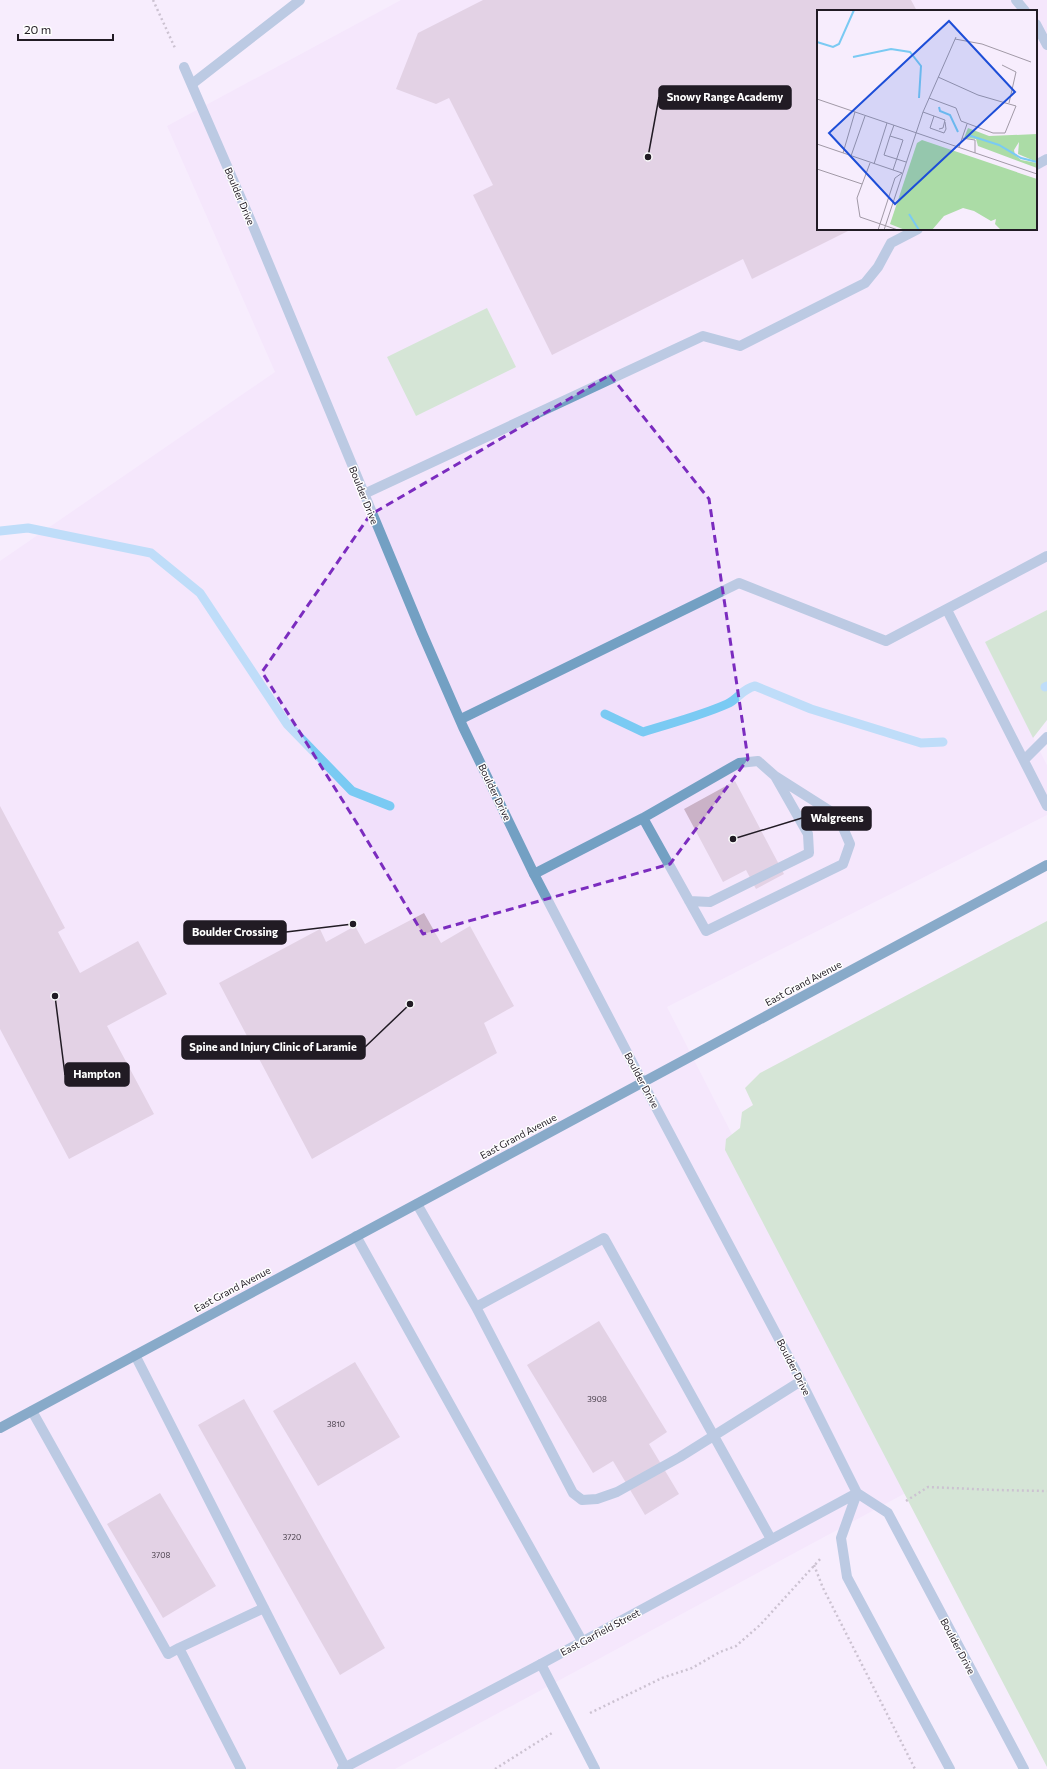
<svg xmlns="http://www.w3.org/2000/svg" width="1047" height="1769" font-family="Commissioner,sans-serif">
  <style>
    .built { fill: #f1e0fb; fill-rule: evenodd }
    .green { fill: #abdca6 }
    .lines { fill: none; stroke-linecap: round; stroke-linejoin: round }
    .stream { stroke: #7acaf3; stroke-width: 9 }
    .building { fill: #cab2c7 }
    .path { stroke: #978f9c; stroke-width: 2.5; stroke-dasharray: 2 3; stroke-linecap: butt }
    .service { stroke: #73a0c3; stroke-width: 10 }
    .minor { stroke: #73a0c3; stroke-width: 10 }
    .tertiary { stroke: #73a0c3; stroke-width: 10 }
    .primary { stroke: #005a8a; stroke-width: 10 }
    .marked { fill: none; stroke: #7b2cbf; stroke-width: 3; stroke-dasharray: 8 5; stroke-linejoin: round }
    .labels { text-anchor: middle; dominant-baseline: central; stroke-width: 3; stroke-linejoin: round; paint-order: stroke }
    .number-label { font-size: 8px; fill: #4b414d }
    .street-label { font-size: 10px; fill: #211b24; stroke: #fefefe }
    .inset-river { fill: none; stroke: #7acaf3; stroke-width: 2 }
    .inset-road { fill: none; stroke: #a199a6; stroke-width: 1 }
    .view { fill: #1d4ed8; fill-opacity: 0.15; stroke: #1d4ed8; stroke-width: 2 }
    .inset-edge { fill: none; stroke: #211b24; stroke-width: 2 }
    .leader { fill: none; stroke: #211b24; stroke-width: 1.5 }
    .callout-dot { fill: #211b24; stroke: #fefefe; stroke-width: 1.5 }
    .callout { fill: #211b24; stroke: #211b24; stroke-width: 1.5 }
    .callout-label { font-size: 11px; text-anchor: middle; font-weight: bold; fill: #fff }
  </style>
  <rect width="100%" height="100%" fill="#f7edfd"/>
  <!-- built -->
  <path class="built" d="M401 0H1047V610L985 642 1047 765V815L667 1007 913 1489 395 1769H0V561L275 372 167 126ZM818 11H1036V229H818Z"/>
  <!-- green -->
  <path class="green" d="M487 308 516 367 416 416 387 357Z
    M1047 610V720L1033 738 985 642Z
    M1047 921V1767L725 1150 726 1139 740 1128 742 1112 753 1105 745 1088 760 1073Z"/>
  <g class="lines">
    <!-- stream -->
    <path class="stream" d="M0 531 28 528 151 553 200 593 287 724 352 791 390 806
      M1045 687 1047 686
      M605 714 643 732C671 723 700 716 727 704 738 699 742 689 755 686L811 709 921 743 943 742"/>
  </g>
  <!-- building -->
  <path class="building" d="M483 0H911L917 11H818V229H847L848 231 752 279 743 259 552 355 473 195 493 185 449 98 436 104 396 89 418 33Z
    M735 781 784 874 756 889 746 870 723 882 684 809Z
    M0 806 65 928 58 932 80 973 138 941 167 994 107 1026 154 1114 69 1159 0 1029Z
    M424 913 441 943 470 926 514 1006 484 1023 497 1053 312 1159 219 983 320 929 326 942 355 926 365 944Z
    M599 1321 667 1432 649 1444 679 1494 645 1515 613 1461 593 1473 527 1365Z
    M355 1362 400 1437 318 1486 273 1411Z
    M244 1399 385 1648 340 1675 198 1425Z
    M160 1493 216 1586 163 1618 107 1524Z"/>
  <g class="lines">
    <!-- path -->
    <path class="path" d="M153 0 175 48
      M906 1501 928 1487 996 1490 1047 1491
      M814 1565 823 1588 915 1769
      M590 1713 662 1678 692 1668 720 1652 736 1646 760 1625 822 1557
      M495 1769 552 1733"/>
    <!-- service -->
    <path class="service" d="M1016 0 1025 11
      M1036 24 1047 45
      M192 84 300 0
      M1036 165 1047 159
      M364 494 703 336 740 346 865 283 878 267 891 243 918 229
      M947 610 1047 806
      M461 719 739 583 886 641 1047 556
      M1024 760 1047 737
      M643 818 739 763 758 761 775 776 808 834 809 853 710 902 689 901
      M534 874 643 818 706 931 843 864 850 844 838 816 775 776
      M417 1204 476 1307 604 1238 771 1539
      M356 1236 582 1641
      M476 1307 573 1493 582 1500 597 1499 617 1492 680 1457 801 1381
      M135 1355 345 1767
      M32 1411 168 1654 179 1648 241 1769
      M179 1648 264 1608
      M541 1664 595 1769"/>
    <!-- minor -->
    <path class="minor" d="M184 67 253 226 422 633 463 727 534 874 643 1083"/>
    <!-- tertiary -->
    <path class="tertiary" d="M643 1083 797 1373 857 1493 888 1513 1024 1769
      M857 1493 841 1538 847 1577 950 1769
      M342 1769 541 1664 857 1493"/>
    <!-- primary -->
    <path class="primary" d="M0 1428 1047 865"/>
  </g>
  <!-- marked area -->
  <path d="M0 0H1047V1769H0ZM610 375 709 499 748 759 670 864 423 934 358 825 262 672 370 515Z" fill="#f7edfd" fill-opacity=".55" fill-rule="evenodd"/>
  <path class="marked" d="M610 375 709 499 748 759 670 864 423 934 358 825 262 672 370 515Z"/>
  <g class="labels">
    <!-- number labels -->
    <g class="number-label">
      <text x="597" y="1399">3908</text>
      <text x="336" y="1424">3810</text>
      <text x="292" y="1537">3720</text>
      <text x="161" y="1555">3708</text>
    </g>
    <!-- street labels -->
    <g class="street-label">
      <text transform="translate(240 196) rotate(67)">Boulder Drive</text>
      <text transform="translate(364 495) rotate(68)">Boulder Drive</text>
      <text transform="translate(495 792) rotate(64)">Boulder Drive</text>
      <text transform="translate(803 983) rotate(-28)">East Grand Avenue</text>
      <text transform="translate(642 1080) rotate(62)">Boulder Drive</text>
      <text transform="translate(518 1136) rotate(-28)">East Grand Avenue</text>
      <text transform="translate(232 1289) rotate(-28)">East Grand Avenue</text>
      <text transform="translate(794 1367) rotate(63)">Boulder Drive</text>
      <text transform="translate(600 1632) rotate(-28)">East Garfield Street</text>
      <text transform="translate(958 1646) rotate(62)">Boulder Drive</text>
    </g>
  </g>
  <!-- overview -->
  <g transform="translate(817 10)">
    <rect width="220" height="220" fill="#f7edfd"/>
    <path d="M151 118 172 126 220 124V152L201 144 202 132 197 140 198 145 204 150 220 153V158L161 136 159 129 147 128ZM105 130 220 169V220H184L178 214 179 209 174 211 157 201 146 198 127 206 115 220H88L73 214 100 133Z" fill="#abdca6"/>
    <path class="inset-river" d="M0 32 16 37 22 34 37 0M36 47 74 39 93 42 104 56 102 88M122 97 123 101 133 105 141 122M151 125 182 135 204 148 220 152M92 204 102 220"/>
    <path class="inset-road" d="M138 29 165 34 214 52M185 55 199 62 192 93M112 88 139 98 144 111 176 123H188L199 96 161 85 121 67M0 89 220 164M106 102 117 106 113 118 127 123 129 119 128 112M117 106 128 110 126 118 122 119M73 126 67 145 89 152M145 128 158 130V143M0 134 85 163M142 137 150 114M26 143 38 102M34 146 48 106M53 153 40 188 43 207 81 220M57 154 70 113M0 159 45 174M76 160 86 130 73 126 77 115M61 220 78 168 85 163M67 220 106 102 139 27"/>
    <path class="view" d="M132 11 198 82 78 194 12 123Z"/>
    <rect width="220" height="220" class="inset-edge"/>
  </g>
  <!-- callouts -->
  <path class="leader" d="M648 157L659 97M733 839L802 818M353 924L286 932M410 1004L365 1047M55 996L65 1075"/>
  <g class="callout-dot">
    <circle cx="648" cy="157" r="4"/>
    <circle cx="733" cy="839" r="4"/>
    <circle cx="353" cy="924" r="4"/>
    <circle cx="410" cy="1004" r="4"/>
    <circle cx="55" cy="996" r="4"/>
  </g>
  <g class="callout">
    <rect x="659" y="86" width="132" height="23" rx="4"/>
    <rect x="802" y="807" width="69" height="23" rx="4"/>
    <rect x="184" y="921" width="102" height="23" rx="4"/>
    <rect x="182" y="1036" width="183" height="23" rx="4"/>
    <rect x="65" y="1063" width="64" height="23" rx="4"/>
  </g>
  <g class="callout-label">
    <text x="725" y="101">Snowy Range Academy</text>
    <text x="837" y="822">Walgreens</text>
    <text x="235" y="936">Boulder Crossing</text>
    <text x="273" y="1051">Spine and Injury Clinic of Laramie</text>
    <text x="97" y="1078">Hampton</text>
  </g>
  <!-- scale -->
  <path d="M18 34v6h95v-6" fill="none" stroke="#211b24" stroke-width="2"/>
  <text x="24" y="34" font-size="12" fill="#211b24" stroke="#fefefe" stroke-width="3" paint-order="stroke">20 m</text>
</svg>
